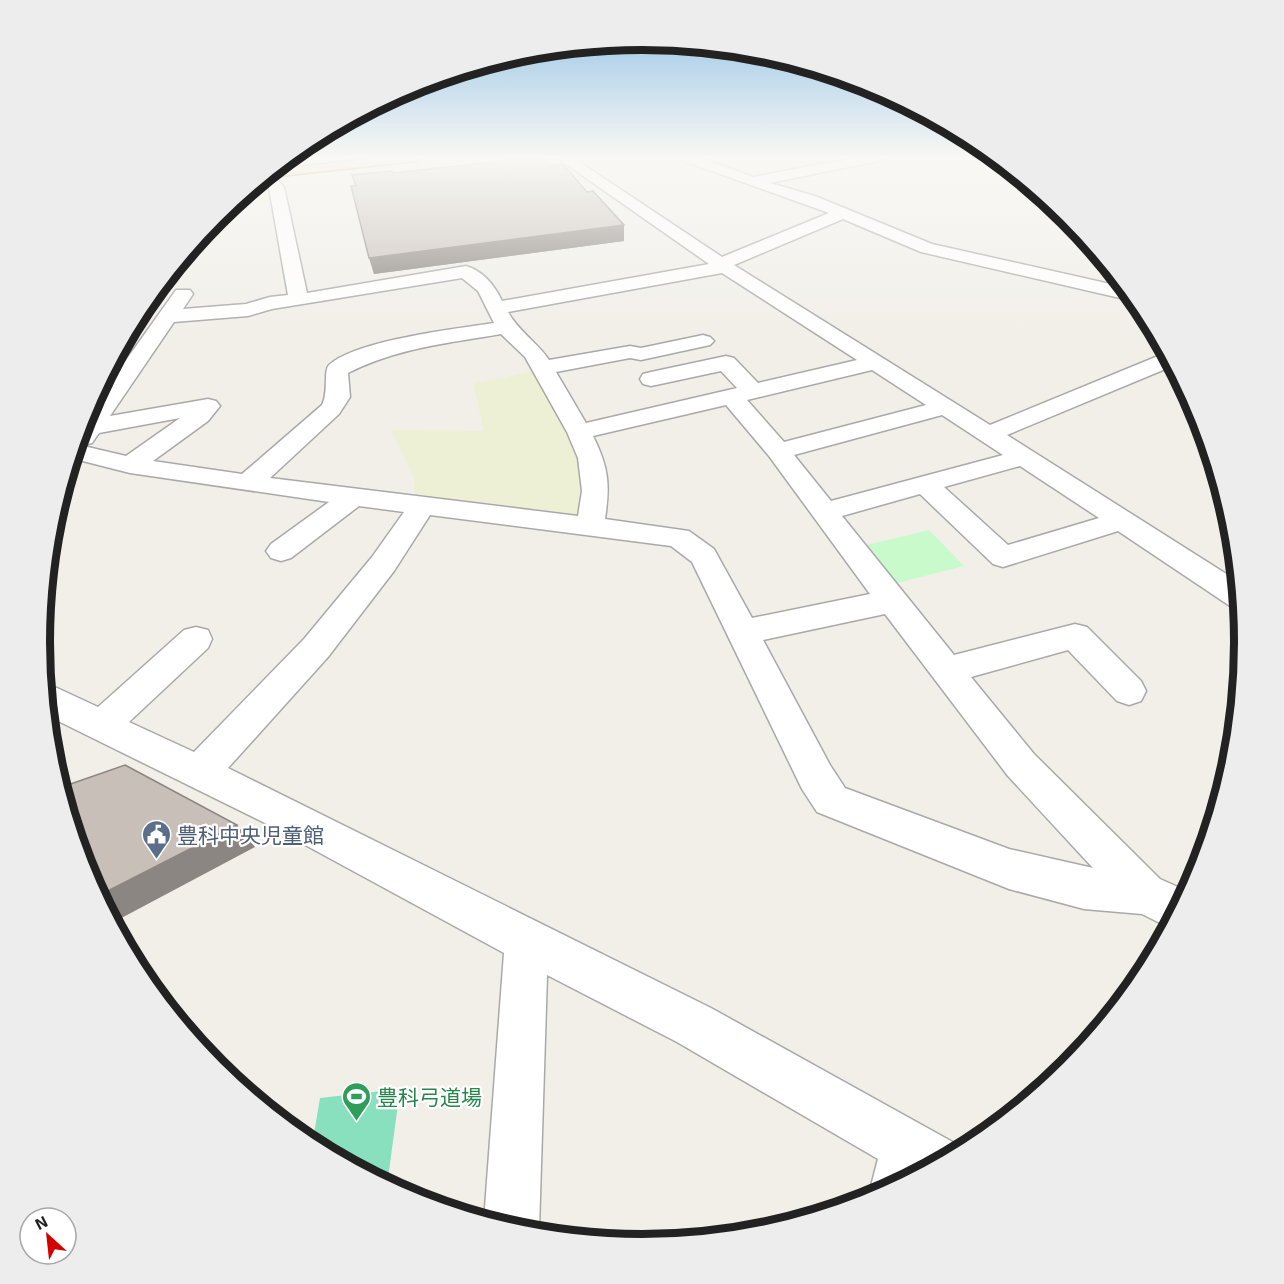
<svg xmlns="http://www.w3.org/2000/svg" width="1284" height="1284" font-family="'Exo 2','Noto Sans JP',sans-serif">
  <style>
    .farmland { fill: #eef0d5 }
    .park { fill: #c8facc }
    .pitch { fill: #88e0be }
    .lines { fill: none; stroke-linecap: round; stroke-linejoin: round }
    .minor-casing { stroke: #a9a9a9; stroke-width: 3 }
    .major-casing { stroke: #a06b00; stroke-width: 3 }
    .minor { fill: #fff; fill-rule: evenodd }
    .major { fill: #fcd6a4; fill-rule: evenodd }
    .wall { fill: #aba49e }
    .shaded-wall { fill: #8b8681 }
    .building { fill: #c7bfb8; stroke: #8b8681; stroke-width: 1.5 }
    .labels { text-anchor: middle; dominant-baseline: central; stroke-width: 4.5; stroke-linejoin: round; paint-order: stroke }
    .near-service-label { font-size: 21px; fill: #4e5e75; stroke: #fff; text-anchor: start }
    .near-leisure-label { font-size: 21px; fill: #27864d; stroke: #fff; text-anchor: start }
    .rim { fill: none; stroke: #222; stroke-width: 8 }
  </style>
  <rect width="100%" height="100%" fill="#f2efe9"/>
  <!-- farmland -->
  <path class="farmland" d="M264 179 271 188 275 201 229 204 259 180Z
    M537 370 582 461 584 514 577 517 416 498 413 476 391 430 484 431 473 384Z"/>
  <!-- park -->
  <path class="park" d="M929 530 964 566 897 583 867 545Z"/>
  <!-- pitch -->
  <path class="pitch" d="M400 1089 387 1186 312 1146 320 1098Z"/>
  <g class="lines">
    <defs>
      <path id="minor" d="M556 157H572L722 257 829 213 681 160 679 157H698L753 177 858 157H885L878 161 770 183 815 196 932 244 1128 288 1137 300 1133 301 921 252 843 219 734 265 990 425 1163 354 1168 353 1175 365 1007 435 1239 582 1242 609 1230 606 1118 531 1003 567 993 564 920 494 842 516 954 655 1075 624 1087 627 1141 681 1146 691 1141 701 1129 705 1117 701 1068 650 971 677 1034 754 1160 879 1189 892 1170 928 1142 914 1084 909 1009 889 817 812 802 789 692 562 671 546 430 515 394 571 328 657 228 768 711 1008 958 1145 961 1152 876 1198 871 1186 878 1159 677 1042 547 975 539 1229 537 1235 524 1233 484 1221 504 953 263 822 46 715 43 685 57 688 98 707 184 630 196 627 208 630 212 639 208 648 129 722 194 752 304 639 372 557 404 512 359 506 291 558 281 561 271 558 266 551 271 544 329 502 130 473 71 458 75 444 126 456 180 418 99 433 92 443 83 445 75 444 82 422 176 290H190L193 294 183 309 246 304 270 297 288 295 269 188 260 179 270 172 284 187 307 293 466 266C483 271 495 286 502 301L709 264ZM722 273 857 360 758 383 734 358 726 356 651 372 643 374 640 379 643 384 651 386 721 371 737 388 586 423 556 372 630 358 641 360 710 345 714 341 710 337 703 335 641 348 630 346 549 360C537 342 518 331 508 312ZM462 278 478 291 494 323C455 329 357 340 329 365 323 371 329 392 322 405L242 474 153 461 208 421 220 406 216 401 208 399 110 416 174 322 248 316 272 309ZM501 334 525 357 567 432 578 458 582 491 578 516 270 478 339 414 350 397 348 373C396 348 449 343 501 334ZM872 370 926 405 784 442 747 400ZM726 405 769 456 870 594 752 618 714 549 689 531 605 519C610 485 609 468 593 436ZM942 415 1003 455 831 501 794 455ZM1020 466 1099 518 1008 545 944 487ZM885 614 1008 776 1093 868 1009 849 845 788 830 765 763 640Z"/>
      <path id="major" d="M384 157H423L416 161 261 178 271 170Z"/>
    </defs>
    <!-- minor casing -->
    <use href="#minor" class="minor-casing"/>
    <!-- major casing -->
    <use href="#major" class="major-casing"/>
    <!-- minor -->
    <use href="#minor" class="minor"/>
    <!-- major -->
    <use href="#major" class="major"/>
  </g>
  <!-- wall -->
  <path class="wall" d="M504 157H543L551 166 624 241 374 274 351 186H355L393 173 505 161Z"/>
  <!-- shaded-wall -->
  <path class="shaded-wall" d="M624 225V241L374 274 369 258Z
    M237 825 255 847 112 923 98 896Z"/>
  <!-- building -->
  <path class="building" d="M509 157H543L551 166 563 164 587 192 593 191 624 225 369 258 351 186H356L352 175 392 171 393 173 512 160Z
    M125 765 237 825 98 896 85 872 59 788Z"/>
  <!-- sky -->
  <linearGradient id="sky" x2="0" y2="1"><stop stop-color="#8fc0e4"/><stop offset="0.47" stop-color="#f9f8f5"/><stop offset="1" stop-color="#f9f8f5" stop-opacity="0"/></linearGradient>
  <rect width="1284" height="336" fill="url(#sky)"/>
  <!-- icons -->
  <defs>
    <symbol id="civic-pin" viewBox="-11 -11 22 30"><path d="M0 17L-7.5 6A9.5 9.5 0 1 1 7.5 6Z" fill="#5c6f8a" stroke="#fff"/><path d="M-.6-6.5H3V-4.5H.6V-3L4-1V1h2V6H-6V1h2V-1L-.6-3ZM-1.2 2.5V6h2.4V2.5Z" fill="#fff"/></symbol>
    <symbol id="stadium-pin" viewBox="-11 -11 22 30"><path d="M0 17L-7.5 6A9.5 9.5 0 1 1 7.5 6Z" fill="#2e9e5b" stroke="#fff"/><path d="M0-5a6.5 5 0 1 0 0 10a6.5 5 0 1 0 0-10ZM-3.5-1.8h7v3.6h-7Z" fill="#fff"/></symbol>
  </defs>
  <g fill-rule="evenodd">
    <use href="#civic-pin" x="140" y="818" width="33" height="45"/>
    <use href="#stadium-pin" x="340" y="1080" width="33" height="45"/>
  </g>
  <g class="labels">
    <!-- near-service labels -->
    <g class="near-service-label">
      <text x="177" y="834">豊科中央児童館</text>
    </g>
    <!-- near-leisure labels -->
    <g class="near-leisure-label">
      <text x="377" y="1096">豊科弓道場</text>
    </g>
  </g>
  <!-- crop -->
  <path d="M0 0H1284V1284H0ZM50 642a592 592 0 1 1 1184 0a592 592 0 1 1-1184 0Z" fill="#ededed" fill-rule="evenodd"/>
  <path class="rim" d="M50 642a592 592 0 1 1 1184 0a592 592 0 1 1-1184 0Z"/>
  <!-- north arrow -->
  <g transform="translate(48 1236) rotate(333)"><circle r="28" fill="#ffffff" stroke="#a7a7a7" stroke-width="1.5"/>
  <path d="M0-4.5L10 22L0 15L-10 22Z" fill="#d40000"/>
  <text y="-9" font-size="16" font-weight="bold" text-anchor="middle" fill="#222222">N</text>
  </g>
</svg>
